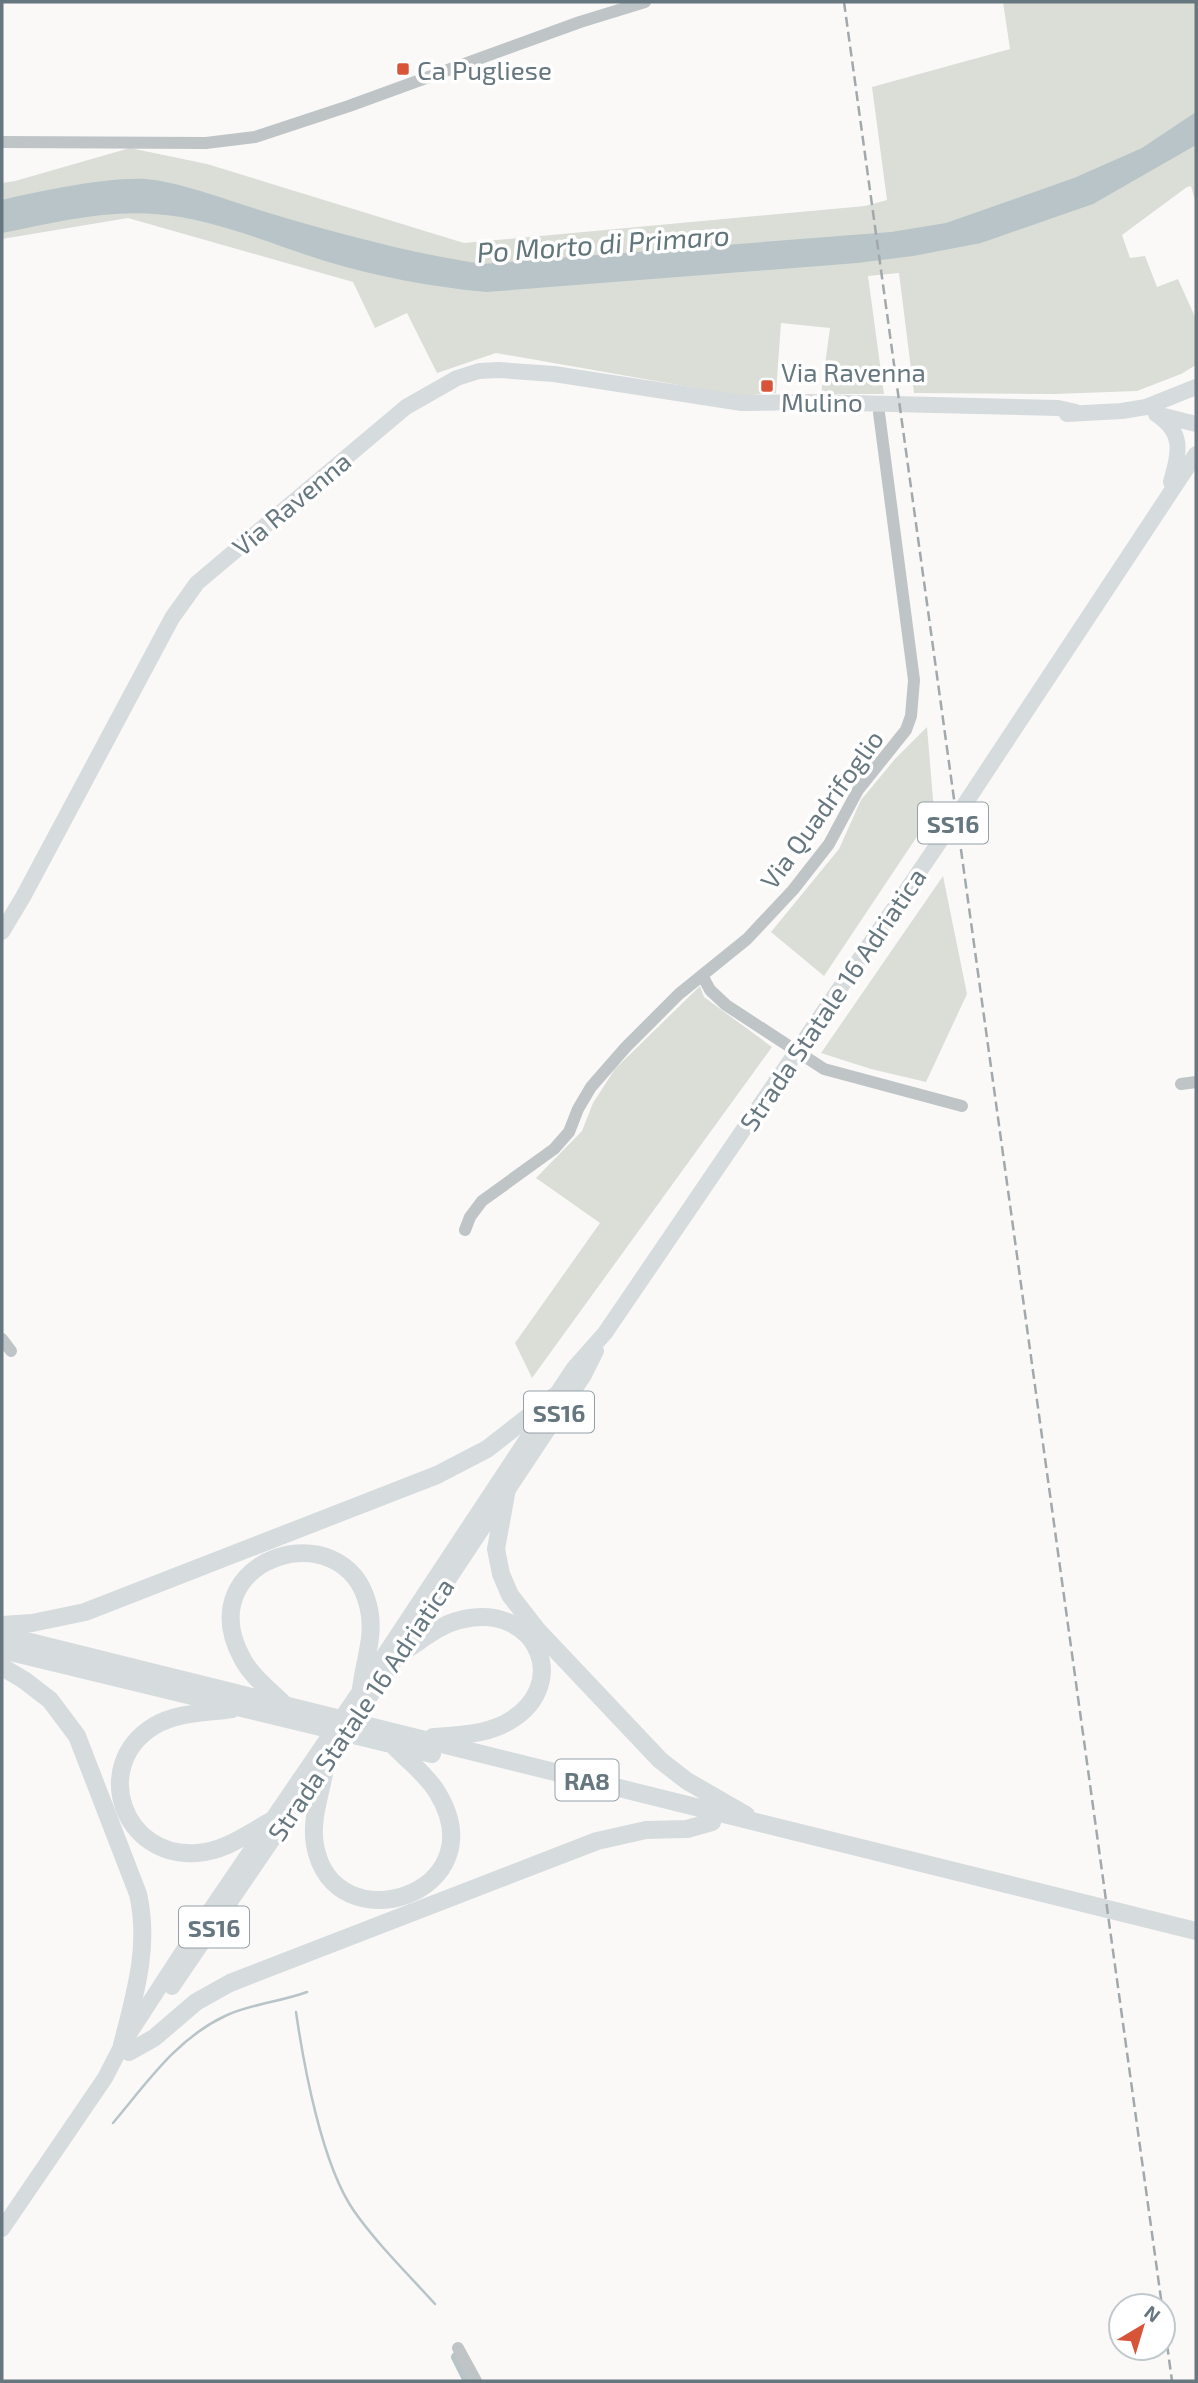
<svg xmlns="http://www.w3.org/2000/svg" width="1198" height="2383" font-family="'Exo 2',sans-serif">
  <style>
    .green { fill: #daded7 }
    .water { fill: #b8c4c8 }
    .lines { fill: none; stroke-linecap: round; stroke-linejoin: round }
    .stream { stroke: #b8c4c8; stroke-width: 2.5 }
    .canal { stroke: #b8c4c8; stroke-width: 10 }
    .minor { stroke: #bfc4c7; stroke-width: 12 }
    .major { stroke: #d6dbde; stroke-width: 16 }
    .highway { stroke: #d6dbde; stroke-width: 18 }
    .rail { stroke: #a1a9ad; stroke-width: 2.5; stroke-dasharray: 10 5; stroke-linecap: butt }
    .poi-dot { fill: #d85439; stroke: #fff; stroke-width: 2.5 }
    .labels { text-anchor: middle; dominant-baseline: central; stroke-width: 7; stroke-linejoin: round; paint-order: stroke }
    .shield { fill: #fff; stroke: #94a0a6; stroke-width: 2 }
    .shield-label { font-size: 24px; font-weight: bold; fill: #667780 }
    .poi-label { font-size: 26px; fill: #667780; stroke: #fff; text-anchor: start }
    .street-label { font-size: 26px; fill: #667780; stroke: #fff }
    .water-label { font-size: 28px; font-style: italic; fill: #61757a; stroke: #fff }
  </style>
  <rect width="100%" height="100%" fill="#faf9f8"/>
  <!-- green -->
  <path class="green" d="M1003 2H1196V204L1191 186 1187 187 1122 235 1130 258 1145 256 1157 287 1178 279 1196 319V365L1181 374 1137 391 1054 394 914 393 899 273 868 276 884 394H821L830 328 781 323 776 393 741 396 496 353 437 373 407 313 375 328 353 282 128 218 2 239V183L15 181 130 148 207 164 464 243 865 206 887 200 872 87 1010 49Z
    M927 727 934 811 824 976 771 932 839 849 861 800 895 759Z
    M943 876 967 994 926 1082 871 1069 821 1053Z
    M700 986 704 997 772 1047 532 1378 515 1343 600 1223 536 1178 582 1131 593 1103 615 1069Z"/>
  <!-- water -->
  <path class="water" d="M1196 112V145L1093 204 981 243 913 256 857 263 487 292C432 287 379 277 325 261 270 244 214 218 155 214 104 210 52 223 2 233V200C42 191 105 177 145 179 182 182 232 202 269 213 340 234 410 253 482 264L891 232 946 223 1074 178 1142 148Z"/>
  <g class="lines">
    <!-- stream -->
    <path class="stream" d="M296 2012C304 2067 322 2165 354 2211 378 2245 407 2273 435 2304
      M113 2123C146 2084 176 2039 225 2016 250 2004 280 2002 307 1992"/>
    <!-- canal -->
    <path class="canal" d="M456 2357 468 2381"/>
    <!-- minor -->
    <path class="minor" d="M2 142 206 143 255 137 349 106 580 22 645 2
      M702 975 710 990 726 1005 824 1069 962 1106
      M1181 1084 1196 1082
      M465 1230 470 1217 482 1201 554 1149 569 1132 578 1109 591 1087 626 1047 679 994 747 939 793 890 829 844 858 790 906 730 911 716 914 680 879 413
      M2 1339 11 1351
      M458 2348 476 2381"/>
    <!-- major -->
    <path class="major" d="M1067 414 1122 411 1146 407 1196 387
      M1156 414C1185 433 1179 453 1171 482
      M1160 415 1196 424
      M2 932 23 897 172 618 197 583 406 407 457 378 479 371 499 370 554 374 742 403 809 402 1058 408 1076 412
      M172 1987 399 1654 584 1375 596 1351
      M2 2229 105 2078 122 2045 198 1928 373 1672 574 1368 605 1333 951 825 1196 454"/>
    <!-- highway -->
    <path class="highway" d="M507 1489 496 1549 501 1574 510 1595 538 1631 660 1760 687 1781 746 1815
      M2 1625 32 1623 85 1612 437 1475 487 1449 555 1396
      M2 1635 1196 1931
      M2 1650 432 1754
      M399 1654C419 1643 438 1625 460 1620 538 1600 576 1689 502 1725 480 1735 457 1735 433 1737
      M2 1667 24 1680 50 1700 77 1736 138 1894C150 1946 135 1994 122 2045
      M285 1705C270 1690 251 1676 242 1658 188 1558 344 1509 368 1605 376 1634 364 1661 361 1689
      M232 1709C206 1713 178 1712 154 1726 90 1765 123 1859 197 1853 225 1851 247 1834 271 1821
      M326 1761C323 1789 310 1817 315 1845 333 1947 500 1894 437 1792 427 1775 408 1761 394 1746
      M129 2052 154 2038 196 2002 230 1983 597 1841 646 1830 687 1829 712 1822"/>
    <!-- rail -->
    <path class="rail" d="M844 2 1162 2306
      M1163 2315 1172 2381"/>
  </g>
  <!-- markers -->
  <g class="poi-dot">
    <rect x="396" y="62" width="14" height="14" rx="3.5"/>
    <rect x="760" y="379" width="14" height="14" rx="3.5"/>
  </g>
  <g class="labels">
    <!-- shield labels -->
    <g class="shield">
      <rect x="918" y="802.5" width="70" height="41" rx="5"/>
      <rect x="524" y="1391.5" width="70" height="41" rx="5"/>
      <rect x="555.5" y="1759.5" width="63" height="41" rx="5"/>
      <rect x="179" y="1906.5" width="70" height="41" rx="5"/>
    </g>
    <g class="shield-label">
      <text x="953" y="823">SS16</text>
      <text x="559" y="1412">SS16</text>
      <text x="587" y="1780">RA8</text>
      <text x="214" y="1927">SS16</text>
    </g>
    <!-- poi labels -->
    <g class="poi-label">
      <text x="417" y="69">Ca Pugliese</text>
      <text x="781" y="371">Via Ravenna<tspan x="781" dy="30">Mulino</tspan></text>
    </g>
    <!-- street labels -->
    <g class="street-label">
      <text transform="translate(291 503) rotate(-40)">Via Ravenna</text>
      <text transform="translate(821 809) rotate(-54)">Via Quadrifoglio</text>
      <text transform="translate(832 999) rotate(-56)">Strada Statale 16 Adriatica</text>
      <text transform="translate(360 1709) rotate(-56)">Strada Statale 16 Adriatica</text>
    </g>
    <!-- water labels -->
    <g class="water-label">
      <text transform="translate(603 243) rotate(-4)">Po Morto di Primaro</text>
    </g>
  </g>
  <!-- border -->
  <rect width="1198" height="2383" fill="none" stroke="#667780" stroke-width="7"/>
  <!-- north arrow -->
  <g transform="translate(1142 2327) rotate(38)"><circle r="33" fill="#ffffff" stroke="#c2c9cc" stroke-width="2"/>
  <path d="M0-5L12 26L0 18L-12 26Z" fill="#d85439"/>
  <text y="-10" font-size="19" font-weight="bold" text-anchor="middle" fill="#667780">N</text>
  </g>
</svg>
